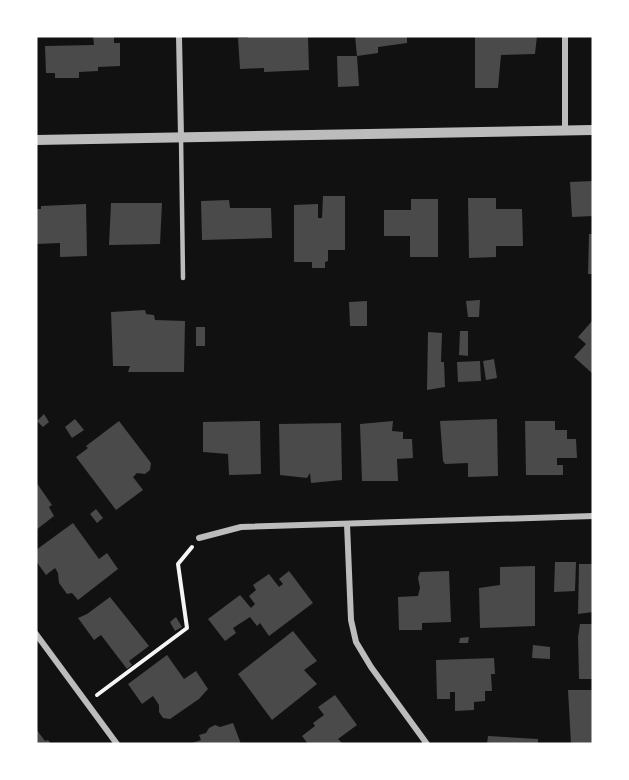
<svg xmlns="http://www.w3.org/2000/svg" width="629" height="780" font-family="Literata,serif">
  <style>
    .building { fill: #4a4a4a }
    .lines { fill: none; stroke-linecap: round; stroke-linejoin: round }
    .path { stroke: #f5f5f5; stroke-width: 4 }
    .service { stroke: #bcbcbc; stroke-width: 4.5 }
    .minor { stroke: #bcbcbc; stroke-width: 6 }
    .tertiary { stroke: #bcbcbc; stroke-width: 10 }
  </style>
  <rect width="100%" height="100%" fill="#111"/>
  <!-- building -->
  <path class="building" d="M93 36H114V43H120V66L98 67V71L79 72V78H55V73H46L45 46 94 45Z
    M248 36H308L309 70 264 72V68L240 69 238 38H248Z
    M355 36H407V43L378 47V53L357 56Z
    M475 36H537L535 54 501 55 498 88H475Z
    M337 56H357L359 86 338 87Z
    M593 181V216L572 217 570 182Z
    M323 196H345V250H328V261L325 262V268H312V262H294V205L318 204V218H322Z
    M468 198H496V209H522L523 246H496V257L469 258Z
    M411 199H438V257H410V236H384V210H411Z
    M229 200 230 208H271L272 238 202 240 201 201Z
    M111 203H162L160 244 109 245Z
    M86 204 87 256 60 257V243L36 244V209H41V206Z
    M589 234H593V274H588Z
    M480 300 479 317H468L466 301Z
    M367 301V326H350L349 302Z
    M145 310 146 314 154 315 155 320 185 321 184 372H128L130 366H113L111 312Z
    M593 320V374L574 357 586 344 578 337Z
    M196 327H205V346H196Z
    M460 331H468V356L459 355Z
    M428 332 442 333 441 362H444L445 387 427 390Z
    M494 359 497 378 486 380 483 361Z
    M480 361 481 381 458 382 457 362Z
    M44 414 49 422 43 427 37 421Z
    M75 419 84 430 72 438 65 427Z
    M497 419 498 476 468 477V463L445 464 443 461 440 421Z
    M119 421 151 463 150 470 145 474 137 473 133 477 143 490 116 510 76 457 88 448 86 446Z
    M260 421 261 474 229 475 228 454 203 452V422Z
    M393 421 392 431 403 432V439H412L413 458 397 459 398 481H362L360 424Z
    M525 421H555V430H567V439H576L577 458H557V465H563V475H526Z
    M341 423 342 480 311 483 310 473 307 478 280 475 279 424Z
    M36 482 52 505 49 507 54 516 36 530Z
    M96 509 103 518 97 523 90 514Z
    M73 523 99 559 107 553 118 569 78 600 72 593 67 594 59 583 58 573 55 568 46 575 36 561V550Z
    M555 562H576L575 591 554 592Z
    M579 564H593V612L578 614Z
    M535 566V626L480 628 479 588 500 585V567Z
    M289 571 313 603 269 636 260 623 257 626 250 617 233 628 236 633 225 641 208 619 240 595 251 608 255 604 249 596 256 590 253 585 269 574 279 587 283 584 279 579Z
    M449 571 451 622 422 623V630H399L398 597 418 596 420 588 418 578 420 572Z
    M110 597 149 646 129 661 132 665 127 669 101 635 94 640 78 618 87 614Z
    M176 617 182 627 175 631 170 622Z
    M580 624H593V679H579L578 637Z
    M293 631 317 661 304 670 317 684 272 720 238 674Z
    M469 637 468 643H459L460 638Z
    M533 645 550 647V659L532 658Z
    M167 655 184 679 196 671 208 689 199 699 170 719 163 718 159 712V705L153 696 142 704 128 684Z
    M494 658 495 674H491L492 691H485V701L474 702V710L455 711V692H450V699H437L436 660Z
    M568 690H593V744H571Z
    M335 695 357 725 338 739 343 744H308L302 736 315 726 313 723 324 715 318 707Z
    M233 723 241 744H189L201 740 199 735 206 733 209 728 215 725 220 727Z
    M36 729 45 741 48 740 51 744H36Z
    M488 736 538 739V744H487Z"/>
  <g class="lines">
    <!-- path -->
    <path class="path" d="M97 695 187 628 178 564 192 547"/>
    <!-- service -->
    <path class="service" d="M181 137 183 278"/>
    <!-- minor -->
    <path class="minor" d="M179 36 181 137
      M565 36V130
      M347 524 351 620 356 642 371 667 427 744
      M199 538 241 527 593 516
      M36 634 117 744"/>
    <!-- tertiary -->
    <path class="tertiary" d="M36 140 593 130"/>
  </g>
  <!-- border -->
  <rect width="629" height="780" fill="none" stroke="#ffffff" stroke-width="75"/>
</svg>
